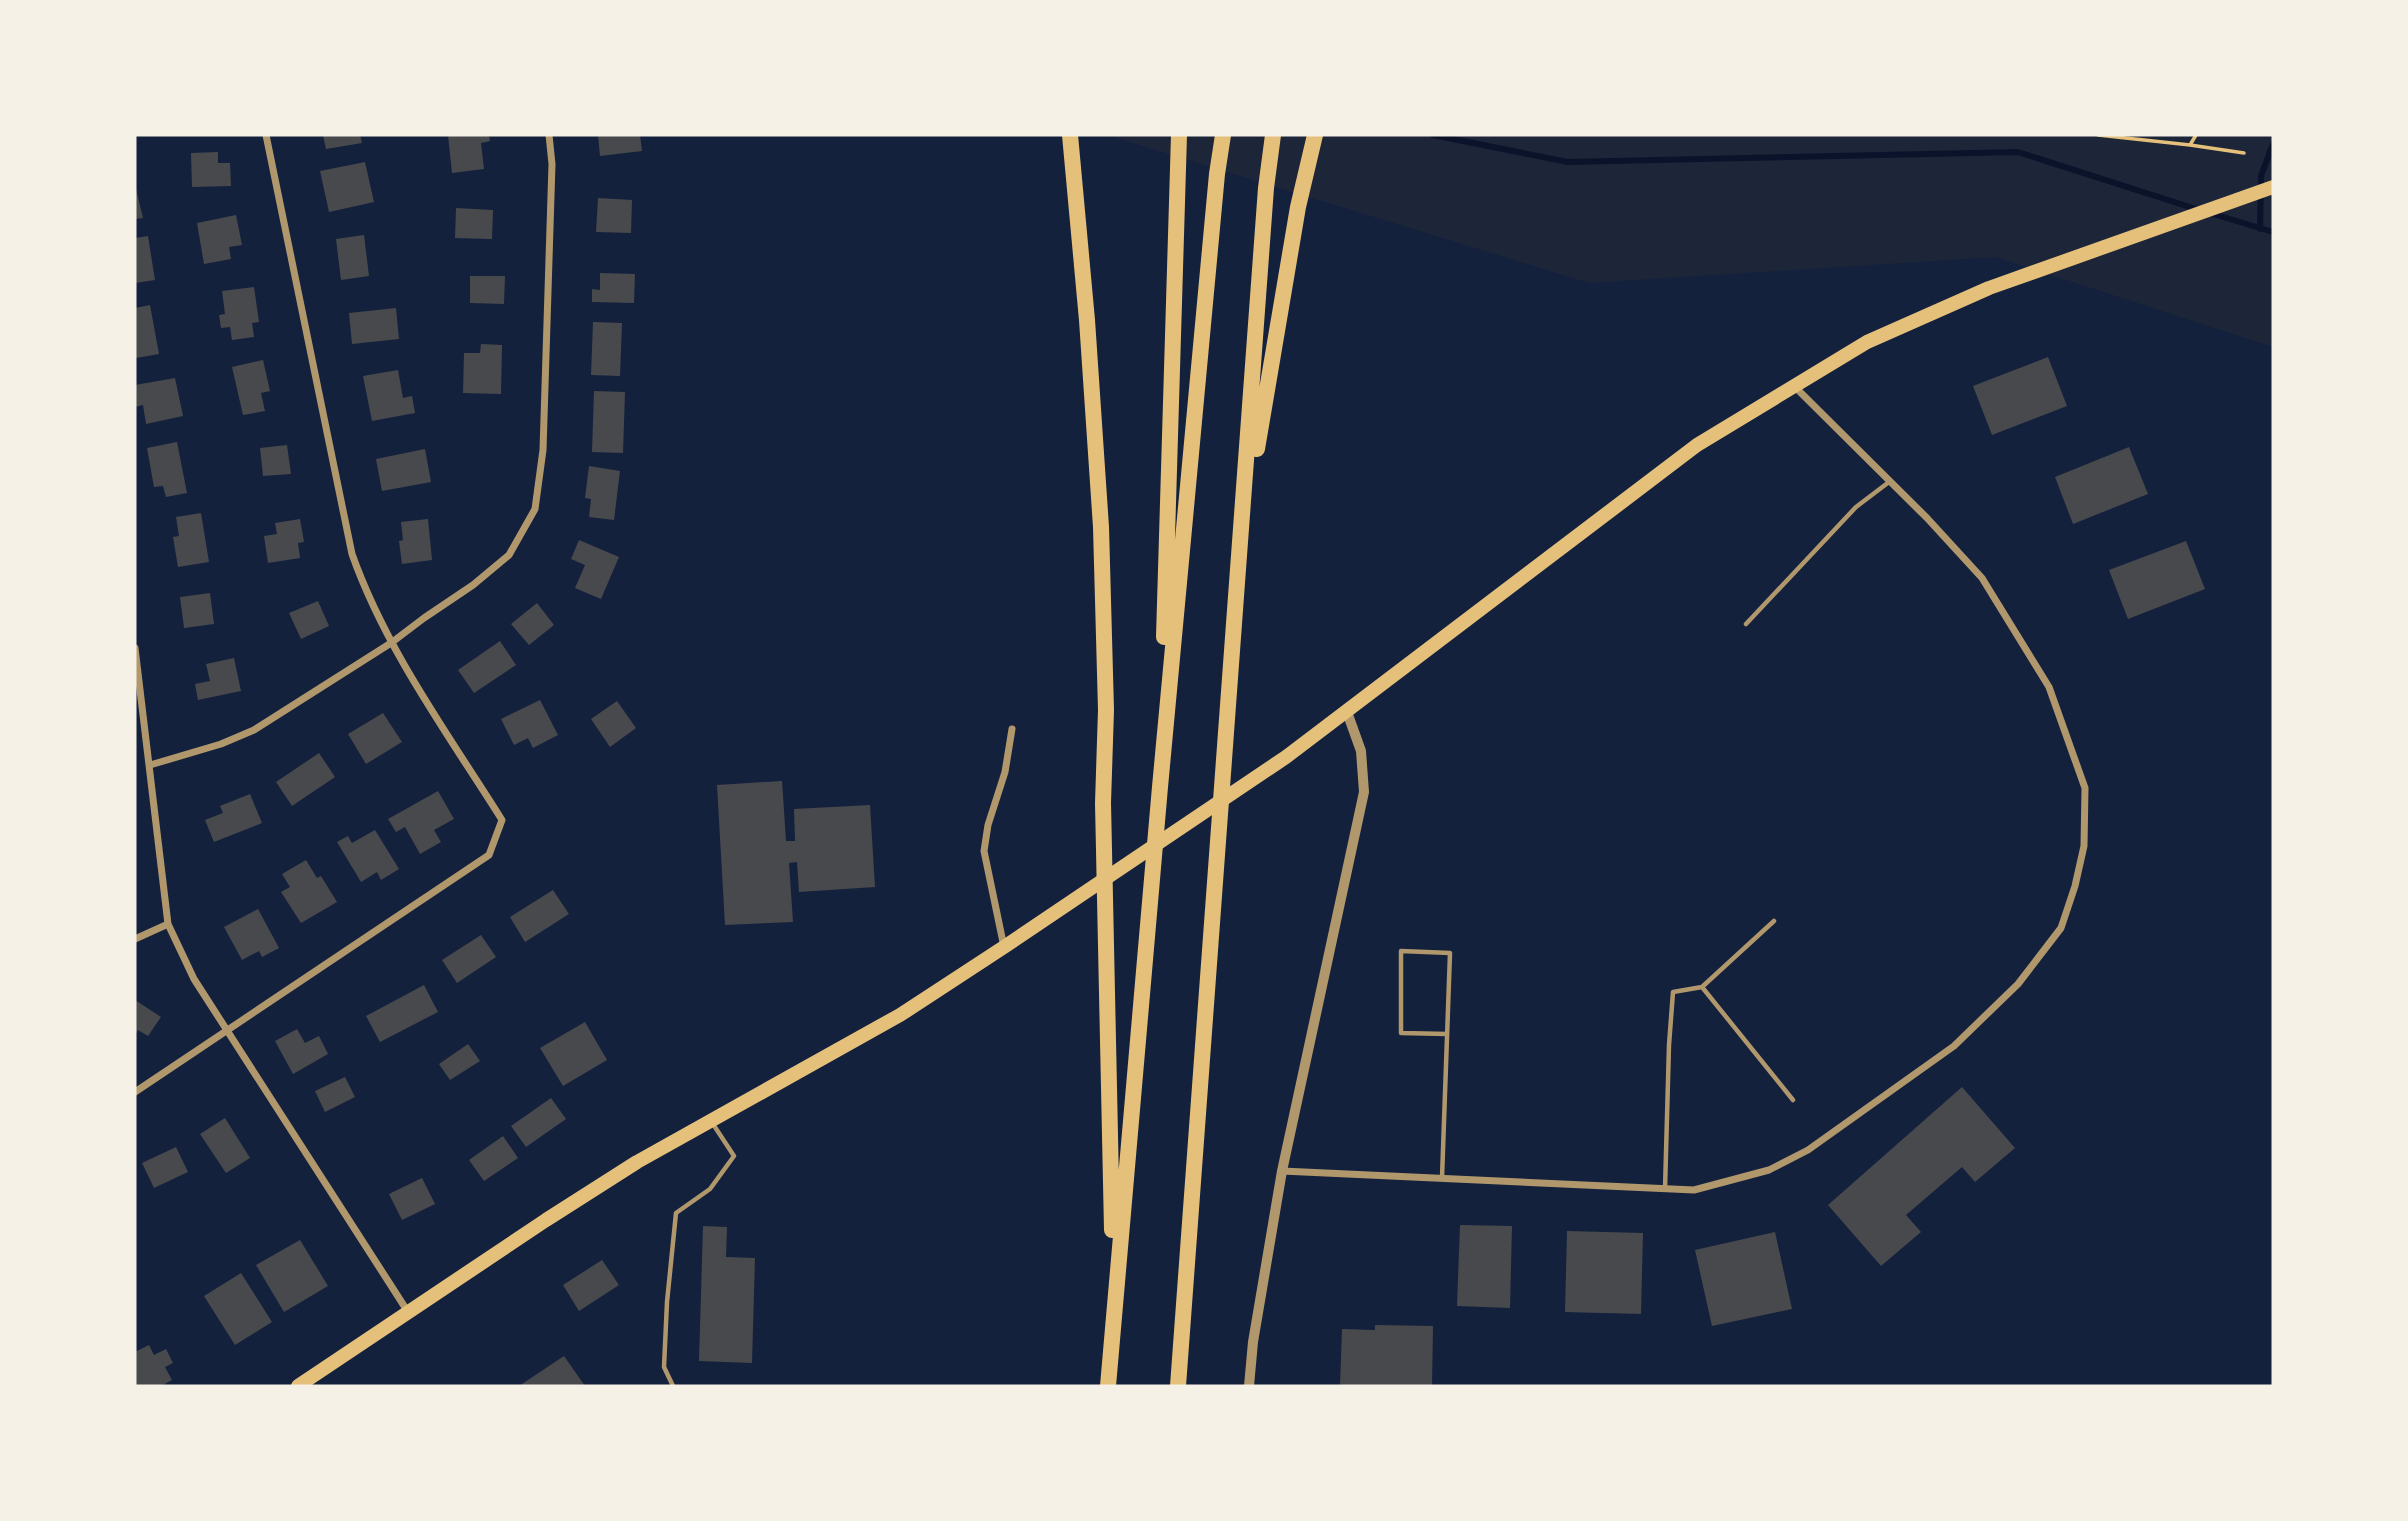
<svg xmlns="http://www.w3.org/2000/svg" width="2408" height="1521" font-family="'Source Sans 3',sans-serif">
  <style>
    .green { fill: #1d2539 }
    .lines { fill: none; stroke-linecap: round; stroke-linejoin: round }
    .stream { stroke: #0b132b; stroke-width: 6 }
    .building { fill: #48494c }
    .path { stroke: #e5c07b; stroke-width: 3.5 }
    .service { stroke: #b1986c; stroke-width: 4.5 }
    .minor { stroke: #b1986c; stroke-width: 7 }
    .tertiary { stroke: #b1986c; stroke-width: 10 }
    .primary { stroke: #e5c07b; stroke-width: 14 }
    .motorway { stroke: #e5c07b; stroke-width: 16 }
  </style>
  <rect width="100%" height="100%" fill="#14213d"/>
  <!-- green -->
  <path class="green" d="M1107 135H2273V347L1996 257 1589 283Z"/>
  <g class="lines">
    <!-- stream -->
    <path class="stream" d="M1433 135 1568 162 2018 152 2199 210
      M2210 213 2273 232
      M2260 229 2261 176 2273 144"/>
  </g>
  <!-- building -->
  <path class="building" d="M323 135H360L362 143 326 149Z
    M448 135H489L490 141 481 143 484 169 452 173Z
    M598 135H640L642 151 600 156Z
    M218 152V163H230L231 186 192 187 191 153Z
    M365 162 374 202 329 212 320 171Z
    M135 185 143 218 135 219Z
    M598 198 632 200 631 233 596 232Z
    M456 208 493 210 492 239 455 238Z
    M236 215 242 245 229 247 231 259 204 264 197 223Z
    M364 235 369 276 341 280 336 239Z
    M148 236 155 280 135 283V238Z
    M600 273 635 274 634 303 592 302V289L600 290Z
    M470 276H505L504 304 470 303Z
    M254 287 259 322 252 323 254 337 232 340 230 327 221 328 219 315 225 314 222 291Z
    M150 305 159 354 136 358 135 308Z
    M396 308 399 339 352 344 349 313Z
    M593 322 622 323 620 376 591 375Z
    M481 344 502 345 501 394 463 393 464 353H480Z
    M2048 357 2067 406 1992 435 1973 386Z
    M263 360 270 391 261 393 265 411 243 415 232 367Z
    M398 370 403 398 412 396 415 413 372 421 363 376Z
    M175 378 183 416 146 424 143 405 135 407V385Z
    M594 391 625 392 623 453 592 452Z
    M177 442 187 493 166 497 163 486 154 487 147 448Z
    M287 445 291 474 263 476 260 448Z
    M2129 447 2148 494 2073 524 2055 477Z
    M425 449 431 482 382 491 376 459Z
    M589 466 620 471 614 520 589 517 591 499 585 498Z
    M201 513 209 562 178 567 173 537 179 536 176 517Z
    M300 519 304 542 298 543 300 558 268 563 264 536 277 534 275 523Z
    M428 519 432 560 402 564 399 541 403 540 401 522Z
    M579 540 619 557 601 599 575 588 585 565 571 559Z
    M2186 541 2205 589 2128 619 2109 570Z
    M210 593 214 624 184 628 180 597Z
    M318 601 329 626 301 639 289 613Z
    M537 603 554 625 529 645 511 624Z
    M500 641 516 665 474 693 458 670Z
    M234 658 241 691 198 700 195 684 210 681 206 664Z
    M540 700 558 735 533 748 528 738 514 745 501 719Z
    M617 701 636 728 610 747 591 719Z
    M383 713 402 742 366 764 348 734Z
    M319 753 335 777 292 806 276 782Z
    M782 781 786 841H795L794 809 870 805 875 887 799 892 797 862 789 863 793 922 725 925 717 785Z
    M438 791 454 819 434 830 441 842 420 854 405 827 396 832 388 819Z
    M250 794 262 823 214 842 205 820 223 813 220 806Z
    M375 830 399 869 381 880 377 872 361 882 337 842 348 836 352 843Z
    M306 860 317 878 321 876 337 902 301 923 281 892 290 887 282 874Z
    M553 890 569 914 525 942 510 917Z
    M258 909 279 948 262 957 259 951 242 960 224 927Z
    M481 935 496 957 457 983 442 960Z
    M424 985 438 1012 380 1042 366 1016Z
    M135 1000 161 1017 148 1036 138 1030 135 1035Z
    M585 1022 607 1060 563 1086 540 1048Z
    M297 1029 305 1043 319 1036 328 1054 293 1074 275 1041Z
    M468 1044 480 1061 450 1080 439 1064Z
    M345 1077 355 1097 325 1112 315 1091Z
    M1962 1087 2015 1148 1975 1182 1962 1167 1906 1215 1921 1232 1881 1266 1828 1205Z
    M551 1098 566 1119 526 1147 511 1126Z
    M225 1118 250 1158 226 1173 200 1134Z
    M503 1136 518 1158 484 1181 469 1160Z
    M176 1147 188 1172 154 1188 142 1163Z
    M422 1178 435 1204 402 1220 389 1194Z
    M1460 1225 1512 1226 1510 1308 1457 1306Z
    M703 1226 727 1227 726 1257 755 1258 752 1363 699 1361Z
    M1567 1231 1643 1233 1641 1314 1565 1312Z
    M1775 1232 1792 1309 1712 1326 1695 1250Z
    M300 1240 328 1286 284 1312 256 1265Z
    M602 1260 619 1285 579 1311 563 1285Z
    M241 1273 272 1322 235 1345 204 1296Z
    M1375 1325 1433 1326 1432 1386H1340L1342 1329 1375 1330Z
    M149 1345 154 1355 166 1349 173 1363 165 1367 172 1380 161 1386H135V1352Z
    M564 1356 585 1386H519Z"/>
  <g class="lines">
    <!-- path -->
    <path class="path" d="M2098 135 2190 145 2244 153
      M2190 145 2196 135"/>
    <!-- service -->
    <path class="service" d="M1746 624 1856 507 1889 482
      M1702 987 1793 1100
      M1442 1178 1450 953 1401 951V1033L1447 1034
      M1665 1189 1669 1045 1673 992 1702 987 1774 921
      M673 1386 664 1367 667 1302 676 1213 710 1189 734 1156 711 1121"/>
    <!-- minor -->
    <path class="minor" d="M135 648 168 924 194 979 408 1312
      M150 765 221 744 254 730 391 643 424 618 473 585 509 555 535 509 543 450 552 164 549 135
      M135 939 168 924
      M1004 947 984 851 988 825 1005 772 1012 729
      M135 1092 489 855 502 820C448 734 386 650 352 554L266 135
      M1282 1171 1694 1190 1769 1170 1808 1150 1954 1046 2018 984 2061 928 2075 886 2084 846 2085 788 2049 687 1982 578 1927 518 1794 386"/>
    <!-- tertiary -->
    <path class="tertiary" d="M1249 1386 1253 1342 1282 1171 1364 792 1361 751 1347 712"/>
    <!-- primary -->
    <path class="primary" d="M298 1386 546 1220 637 1162 900 1015 1004 947 1286 757 1697 445 1867 342 1989 288 2273 187"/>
    <!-- motorway -->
    <path class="motorway" d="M1070 135 1087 320 1101 527 1106 710 1103 803 1112 1230
      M1257 449 1298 207 1315 135
      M1164 637 1179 135
      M1108 1386 1160 787 1217 174 1223 135
      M1178 1386 1266 188 1273 135"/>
  </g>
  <!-- border -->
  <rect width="2408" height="1521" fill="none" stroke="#f6f1e7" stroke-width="273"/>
</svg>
